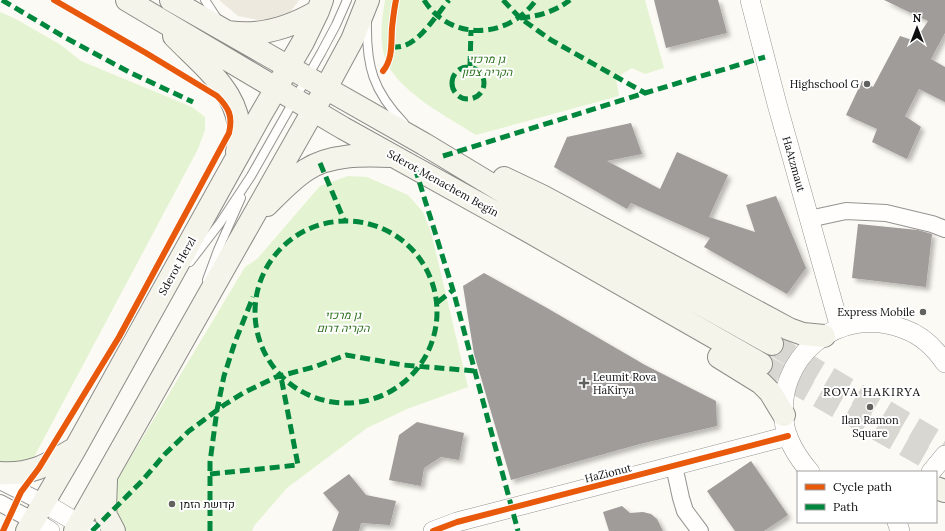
<svg xmlns="http://www.w3.org/2000/svg" width="945" height="531" font-family="Lora,Heebo,serif">
  <style>
    .green { fill: #e4f3d1 }
    .plaza { fill: #ede9de }
    .building { fill: #9f9c99; filter: url(#shadow) }
    .lines { fill: none; stroke-linecap: round; stroke-linejoin: round }
    .secondary-tunnel { stroke: #d8d7d2; stroke-width: 22; stroke-dasharray: 22 11; stroke-linecap: butt }
    .service-casing { stroke: #959492; stroke-width: 10 }
    .minor-casing { stroke: #959492; stroke-width: 18 }
    .tertiary-casing { stroke: #959492; stroke-width: 20 }
    .secondary-casing { stroke: #8c8b88; stroke-width: 24 }
    .service { stroke: #fffefd; stroke-width: 8 }
    .minor { stroke: #fffefd; stroke-width: 16 }
    .tertiary { stroke: #fffefd; stroke-width: 19 }
    .secondary { stroke: #f5f4ea; stroke-width: 22 }
    .quiet { stroke: #00873e; stroke-width: 5; stroke-dasharray: 10 5; stroke-linecap: butt }
    .cycleway-casing { stroke: #fff; stroke-width: 8 }
    .cycleway { stroke: #e8590c; stroke-width: 6 }
    .poi-dot { fill: #61615e; stroke: #fff; stroke-width: 1.5 }
    .labels { text-anchor: middle; dominant-baseline: central; stroke-width: 4; stroke-linejoin: round; paint-order: stroke }
    .park-label { font-size: 11px; font-style: italic; fill: #276e17; stroke: #fff }
    .poi-label { font-size: 11px; fill: #0e0e0e; stroke: #fff; text-anchor: end }
    .street-label { font-size: 11px; fill: #0e0e0e; stroke: #fff }
    .neighbourhood-label { font-size: 12px; letter-spacing: 1px; fill: #0e0e0e; stroke: #fff }
  </style>
  <defs>
    <filter id="shadow"><feDropShadow dx="3.5" dy="3.5" stdDeviation="2" flood-color="#0004"/></filter>
  </defs>
  <rect width="100%" height="100%" fill="#fcfaf4"/>
  <!-- green -->
  <path class="green" d="M385 0H645L664 68 645 74 632 68 616 78 619 96 476 135C449 118 395 90 385 58 379 39 382 18 385 0Z
    M0 12 14 18 61 45 81 61 192 107 205 117V130L198 149 34 457C22 461 12 463 0 462Z
    M348 176 367 177 408 195 423 212 431 232 468 387 407 409 367 428 287 488 254 526 252 531H121L115 509 116 482 245 267 257 259 320 186Z"/>
  <!-- plaza -->
  <path class="plaza" d="M219 0H299L291 11 284 15 276 18 258 20 238 16Z"/>
  <!-- building -->
  <path class="building" d="M654 0H718L727 33 666 48Z
    M884 0H945V33L931 59 945 67V102L919 89 905 116 921 127 907 159 872 142 877 129 846 115 862 81 873 87 900 36 915 41 928 21Z
    M631 123 642 154 607 161 660 189 677 152 728 175 709 217 755 232 746 205 776 196 806 268 787 294 704 247 710 238 631 203 627 209 554 167 567 137Z
    M858 224 918 230 932 234 926 287 852 278Z
    M484 273 547 308 645 365 716 401 717 426 640 444 511 480 474 354 463 286Z
    M417 422 464 433 459 460 441 457 424 468 421 486 389 480 399 435Z
    M751 461 788 515 764 531H735L707 491Z
    M349 474 366 495 396 501 390 525 361 523 359 531H332L339 512 323 493Z
    M622 506 630 513 643 512 651 514 657 519 663 531H609L603 512Z"/>
  <g class="lines">
    <!-- secondary-tunnel -->
    <path class="secondary-tunnel" d="M772 344 945 446
      M761 364 945 468"/>
    <defs>
      <path id="service" d="M205 0 218 20
        M367 22C366 66 373 91 404 123
        M190 262 220 223 251 176 321 53 336 25 347 0
        M207 280 218 250 241 198"/>
      <path id="minor" d="M809 219 846 211 886 213 932 224 945 229
        M674 466 681 498 685 511 700 531
        M0 481 44 503
        M0 503 34 521"/>
      <path id="tertiary" d="M750 0 777 104 840 328
        M810 472C799 459 789 445 785 427 772 358 839 303 904 329 921 335 935 348 945 363
        M931 472 945 455
        M44 503 91 531
        M34 521 50 531
        M897 522 900 531
        M433 531 457 522 788 436"/>
      <path id="secondary" d="M127 0 343 128 530 232 761 364
        M171 0 424 144 540 214 772 344
        M229 32C261 37 291 27 318 11
        M174 36C207 70 250 100 237 152
        M504 178 542 196 789 329 803 334 824 336
        M267 205C279 193 291 180 306 170 330 154 363 155 391 156
        M719 357 761 383 770 392 784 415
        M0 473C32 475 47 465 74 449
        M106 480 105 508 106 516 114 531
        M936 488 945 491
        M27 531 75 449 260 116 303 42 318 11 322 0
        M75 531 326 88 352 40 368 0"/>
    </defs>
    <!-- service casing -->
    <use href="#service" class="service-casing"/>
    <!-- minor casing -->
    <use href="#minor" class="minor-casing"/>
    <!-- tertiary casing -->
    <use href="#tertiary" class="tertiary-casing"/>
    <!-- secondary casing -->
    <use href="#secondary" class="secondary-casing"/>
    <!-- service -->
    <use href="#service" class="service"/>
    <!-- minor -->
    <use href="#minor" class="minor"/>
    <!-- tertiary -->
    <use href="#tertiary" class="tertiary"/>
    <!-- secondary -->
    <use href="#secondary" class="secondary"/>
    <!-- quiet -->
    <path class="quiet" d="M2 0 66 38 129 72 193 102
      M424 0C450 42 509 39 536 0
      M503 0 520 18 551 40 645 93
      M520 18C539 16 554 12 570 0
      M391 47C395 47 399 47 403 46 421 41 437 14 449 0
      M470 66 471 30
      M452 83a16 16 0 1 1 32 0a16 16 0 1 1-32 0Z
      M443 156 645 93 765 57
      M320 163 344 220
      M415 168 453 290 518 531
      M255 312a91 91 0 1 1 182 0a91 91 0 1 1-182 0Z
      M438 302 453 290
      M210 474 298 465 281 377
      M92 531 142 481 165 454 189 431 224 405 243 393 276 377 314 367 346 355 403 365 475 371
      M210 531V462L217 410 224 376 235 342 253 297"/>
    <defs>
      <path id="cycleway" d="M383 71C393 59 391 43 392 28 393 19 394 9 396 0
        M3 531 21 492 39 468 119 337 229 133C233 116 229 108 217 96L146 53 54 0
        M433 531 457 522 788 436"/>
    </defs>
    <!-- cycleway casing -->
    <use href="#cycleway" class="cycleway-casing"/>
    <!-- cycleway -->
    <use href="#cycleway" class="cycleway"/>
  </g>
  <!-- markers -->
  <g class="poi-dot">
    <circle cx="867" cy="84" r="4"/>
    <circle cx="923" cy="312" r="4"/>
    <path d="M582 377h4v4h4v4h-4v4h-4v-4h-4v-4h4z"/>
    <circle cx="870" cy="407" r="4"/>
    <circle cx="172" cy="504" r="4"/>
  </g>
  <g class="labels">
    <!-- park labels -->
    <g class="park-label">
      <text x="487" y="59">גן מרכזי<tspan x="487" dy="13">הקריה צפון</tspan></text>
      <text x="343" y="315">גן מרכזי<tspan x="343" dy="13">הקריה דרום</tspan></text>
    </g>
    <!-- poi labels -->
    <g class="poi-label">
      <text x="859" y="84">Highschool G</text>
      <text x="915" y="312">Express Mobile</text>
      <text x="593" y="377" text-anchor="start">Leumit Rova<tspan x="593" dy="13">HaKirya</tspan></text>
      <text x="870" y="420" text-anchor="middle">Ilan Ramon<tspan x="870" dy="13">Square</tspan></text>
      <text x="180" y="504" text-anchor="start">קדושת הזמן</text>
    </g>
    <!-- street labels -->
    <g class="street-label">
      <text transform="translate(794 164) rotate(74)">HaAtzmaut</text>
      <text transform="translate(443 183) rotate(29)">Sderot Menachem Begin</text>
      <text transform="translate(177 266) rotate(-61)">Sderot Herzl</text>
      <text transform="translate(608 473) rotate(-14)">HaZionut</text>
    </g>
    <!-- neighbourhood labels -->
    <g class="neighbourhood-label">
      <text x="872" y="391">ROVA HAKIRYA</text>
    </g>
  </g>
  <!-- legend -->
  <rect x="797" y="471" width="140" height="52" fill="#ffffff" stroke="#9f9f9f"/>
  <rect x="805" y="484" width="20" height="6" fill="#e8590c" stroke="#9f9f9f"/>
  <text x="833" y="491" font-size="12" fill="#0e0e0e">Cycle path</text>
  <rect x="805" y="504" width="20" height="6" fill="#00873e" stroke="#9f9f9f"/>
  <text x="833" y="511" font-size="12" fill="#0e0e0e">Path</text>
  <!-- north arrow -->
  <g transform="translate(917 28)" stroke="#ffffff" stroke-width="3" paint-order="stroke">
  <path d="M0-3L7 15L0 10L-7 15Z" fill="#0e0e0e"/>
  <text y="-6" font-size="11" font-weight="bold" text-anchor="middle" fill="#0e0e0e">N</text>
  </g>
</svg>
